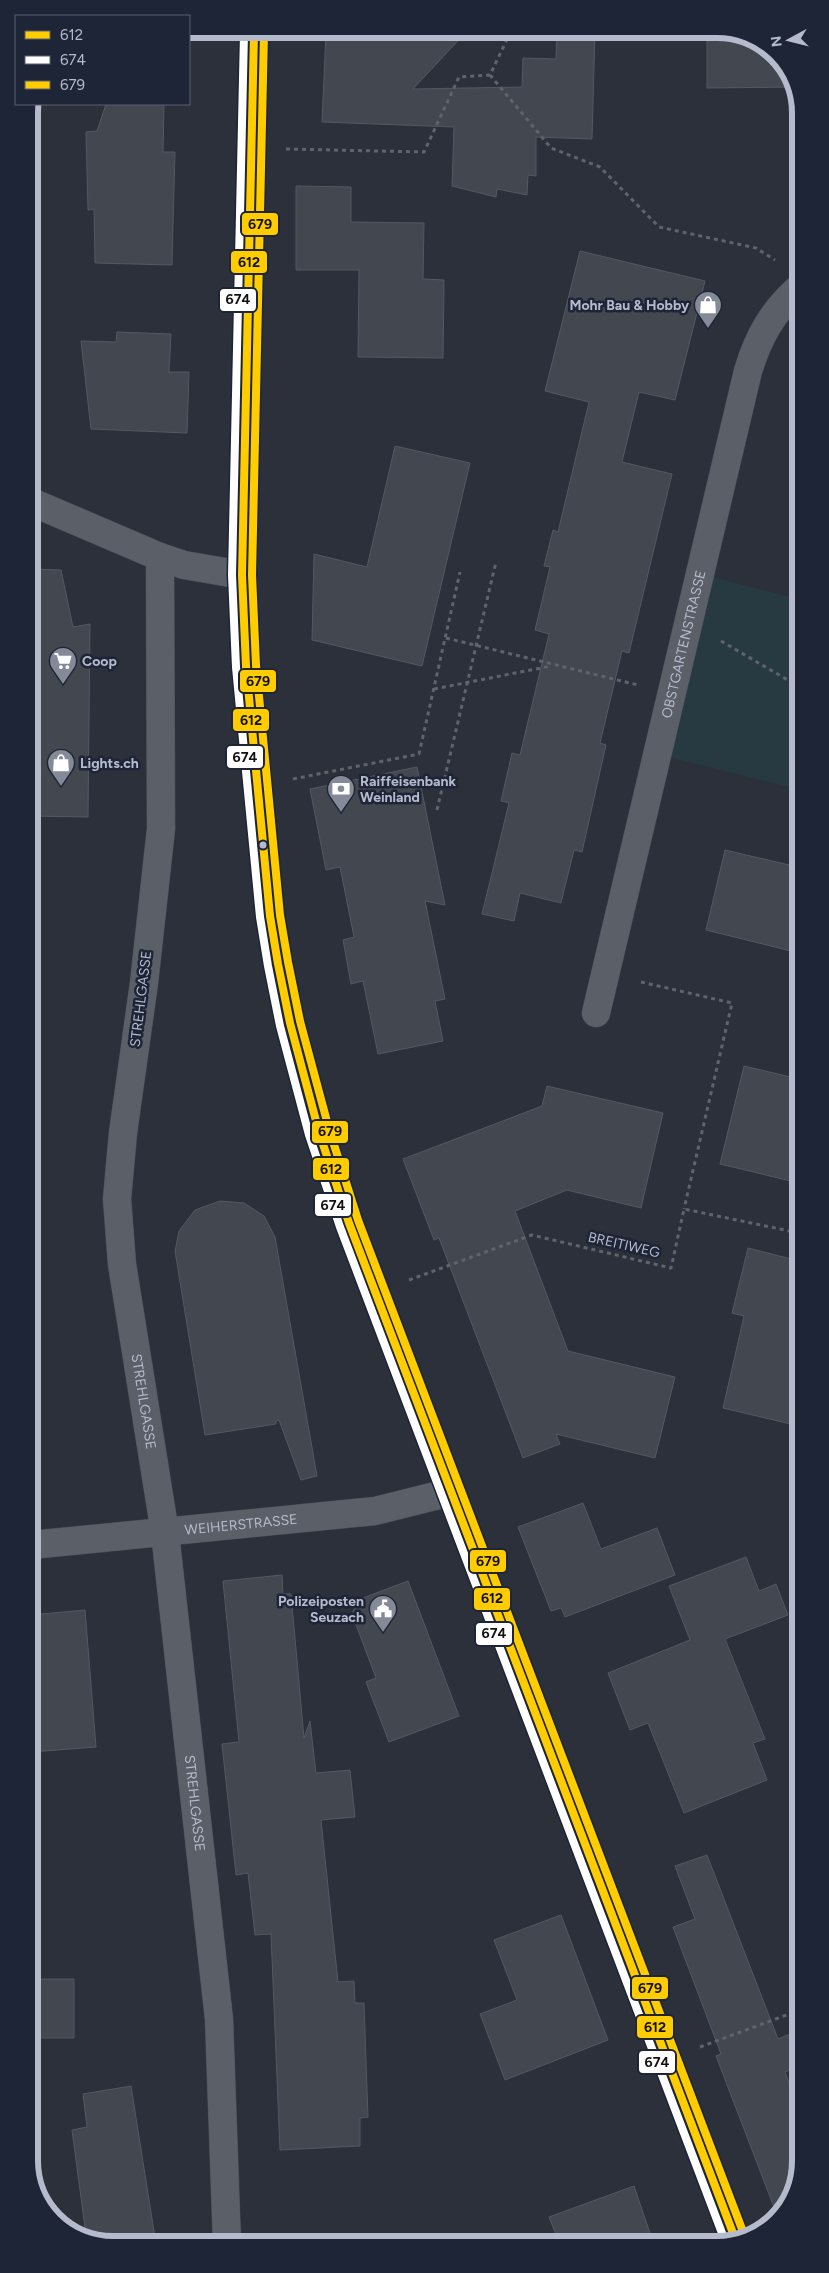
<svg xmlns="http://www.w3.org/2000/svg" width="829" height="2273" font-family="Figtree,sans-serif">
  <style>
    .green { fill: #273a41 }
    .building { fill: #434750; stroke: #535862 }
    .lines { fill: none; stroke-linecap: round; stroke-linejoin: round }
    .minor-casing { stroke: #474b54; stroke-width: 29 }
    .secondary-casing { stroke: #474b54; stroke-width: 29 }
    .path { stroke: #5e636c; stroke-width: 3; stroke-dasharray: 4 4; stroke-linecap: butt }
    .minor { stroke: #5b5f68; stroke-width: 28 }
    .secondary { stroke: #5a5d66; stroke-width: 28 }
    .bus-1-casing { stroke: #1d2536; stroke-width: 11 }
    .bus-2-casing { stroke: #1d2536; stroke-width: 11 }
    .bus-3-casing { stroke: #1d2536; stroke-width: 11 }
    .bus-1 { stroke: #fc0; stroke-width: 8 }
    .bus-2 { stroke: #fff; stroke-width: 8 }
    .bus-3 { stroke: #fc0; stroke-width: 8 }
    .bus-dot { fill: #b5bbcc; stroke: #1d2536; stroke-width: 2 }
    .labels { text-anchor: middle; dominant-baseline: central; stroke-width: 5; stroke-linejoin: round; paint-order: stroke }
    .poi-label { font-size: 14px; font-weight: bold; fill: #b5bbcc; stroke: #1d2536; text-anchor: start }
    .street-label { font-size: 14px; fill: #b5bbcc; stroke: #1d2536 }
    .rim { fill: none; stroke: #b5bbcc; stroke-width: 6 }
    .line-badge { stroke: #1d2536; stroke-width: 2 }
    .pale-badge-label { font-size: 14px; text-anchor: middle; font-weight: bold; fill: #111 }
  </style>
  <rect width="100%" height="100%" fill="#2b303b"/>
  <!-- green -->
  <path class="green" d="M709 576 798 599V789L666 756Z"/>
  <!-- building -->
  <path class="building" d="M707 29H722L768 46 795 87 707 88Z
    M595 30 592 139 536 137V176L528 175 527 195 497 189 496 197 452 186 454 127 322 122 326 33 467 31 413 89 522 87 523 58 556 59 557 31Z
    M106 104H164L163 152H175L172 265 95 263 94 209 88 210 86 132 97 131Z
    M296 186 351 187V222L424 223 423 279 444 280 443 358 358 357 359 270H296Z
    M580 251 705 281 675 400 639 392 622 462 672 474 629 653 622 651 600 743 606 745 582 852 574 850 561 903 520 893 514 921 482 914 509 803 501 801 512 753 520 755 549 634 535 630 550 567 544 566 553 530 558 532 589 402 545 391Z
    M117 332 171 334 169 372H189L187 433 91 429 81 341 116 342Z
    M395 446 470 463 422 666 312 640 314 554 367 567Z
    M30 569 61 570 73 627 90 624 88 817 30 816Z
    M417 767 445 905 425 901 445 999 435 1001 443 1041 378 1054 363 981 351 984 343 940 354 937 340 867 326 870 310 789Z
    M725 850 798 867 799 953 706 930Z
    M744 1066 799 1079V1183L720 1164Z
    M547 1086 663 1113 641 1208 567 1190 515 1211 568 1351 675 1377 655 1458 556 1434 560 1444 523 1458 439 1238 434 1240 403 1159 542 1106Z
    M220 1201 244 1203 264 1216 275 1237 317 1476 301 1480 279 1420 276 1421V1424L205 1435 175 1251 179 1231 195 1210Z
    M748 1248 799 1261V1426L723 1408 744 1316 732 1313Z
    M583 1503 601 1549 657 1528 675 1575 565 1617 561 1608 551 1611 518 1527Z
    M746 1557 759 1591 776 1584 788 1615 725 1639 765 1739 753 1743 767 1780 684 1813 648 1723 630 1730 608 1673 690 1640 669 1586Z
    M282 1575 283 1594H291L304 1738 310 1721 316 1773 350 1770 355 1817 321 1820 338 1982 354 1981 355 2003H364L368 2117 360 2118V2146L280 2150 271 1934 255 1935 248 1873 236 1875 222 1744 239 1742 223 1581Z
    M408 1581 459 1716 389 1742 366 1682 376 1678 352 1614 355 1607 363 1598Z
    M85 1610 96 1747 31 1752V1615Z
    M707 1855 778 2039 800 2030V2066L785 2072 800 2112V2160L783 2212 777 2215 716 2056 721 2054 673 1927 695 1919 675 1866Z
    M561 1915 608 2040 505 2080 480 2014 517 2000 494 1940Z
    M31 1979H74V2038H32Z
    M131 2086 156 2244H107L86 2235 72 2130 87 2127 83 2094Z
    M634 2186 653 2242H559L549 2217Z"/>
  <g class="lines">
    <defs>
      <g id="minor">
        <path d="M29 501 160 557 184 565 242 575"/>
        <path id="s1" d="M160 557 161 829 144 983 123 1133 117 1199 122 1264 165 1533 219 2019 227 2244"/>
        <path id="s2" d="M596 1013 748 371C758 338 772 312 798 289"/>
        <path id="s3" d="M31 1545 375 1511 451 1492"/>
      </g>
      <path id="secondary" d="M254 33 242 575 246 666 270 916 278 964 290 1023 319 1132 349 1223 736 2241"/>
    </defs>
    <!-- minor casing -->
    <use href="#minor" class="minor-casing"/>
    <!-- secondary casing -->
    <use href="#secondary" class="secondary-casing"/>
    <!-- path -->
    <path class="path" d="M490 75 551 148 600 167 659 227 756 248 775 260
      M286 149 424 152 459 77 490 75 511 31
      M446 638 638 685
      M721 641 798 686
      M434 689 551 666
      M293 779 419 754 460 572
      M437 810 496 562
      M641 982 732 1003 684 1209
      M409 1280 532 1235 671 1268 684 1209 799 1233
      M700 2047 800 2010"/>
    <!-- minor -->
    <use href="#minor" class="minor"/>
    <!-- secondary -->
    <use href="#secondary" class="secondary"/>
    <defs>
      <path id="bus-1" d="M254 33 242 575 246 666 270 916 278 964 290 1023 319 1132 349 1223 736 2241"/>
      <path id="bus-2" d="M244 33 232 575 236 667 260 917 268 966 280 1026 309 1135 340 1227 725 2241"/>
      <path id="bus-3" d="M264 33 252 575 256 665 280 915 288 962 300 1021 329 1129 358 1220 745 2237"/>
    </defs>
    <!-- bus-1 casing -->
    <use href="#bus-1" class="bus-1-casing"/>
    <!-- bus-2 casing -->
    <use href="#bus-2" class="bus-2-casing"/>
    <!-- bus-3 casing -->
    <use href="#bus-3" class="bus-3-casing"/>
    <!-- bus-1 -->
    <use href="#bus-1" class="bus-1"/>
    <!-- bus-2 -->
    <use href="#bus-2" class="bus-2"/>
    <!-- bus-3 -->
    <use href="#bus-3" class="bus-3"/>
  </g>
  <!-- icons -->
  <defs>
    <symbol id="shop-pin" viewBox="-11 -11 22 30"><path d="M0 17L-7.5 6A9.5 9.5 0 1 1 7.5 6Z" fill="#858a99" stroke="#1d2536"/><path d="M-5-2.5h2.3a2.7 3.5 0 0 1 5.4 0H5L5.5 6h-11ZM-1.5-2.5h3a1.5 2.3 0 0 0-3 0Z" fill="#fff"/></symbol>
    <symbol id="supermarket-pin" viewBox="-11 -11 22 30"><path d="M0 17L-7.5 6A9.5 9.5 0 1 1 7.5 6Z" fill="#858a99" stroke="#1d2536"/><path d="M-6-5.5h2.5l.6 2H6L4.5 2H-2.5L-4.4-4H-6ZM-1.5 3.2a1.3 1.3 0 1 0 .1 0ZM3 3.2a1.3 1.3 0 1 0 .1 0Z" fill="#fff"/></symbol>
    <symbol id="bank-pin" viewBox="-11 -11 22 30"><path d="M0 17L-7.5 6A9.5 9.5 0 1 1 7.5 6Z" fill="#858a99" stroke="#1d2536"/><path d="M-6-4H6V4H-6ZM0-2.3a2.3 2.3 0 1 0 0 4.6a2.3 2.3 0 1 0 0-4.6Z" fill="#fff"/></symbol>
    <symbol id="civic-pin" viewBox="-11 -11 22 30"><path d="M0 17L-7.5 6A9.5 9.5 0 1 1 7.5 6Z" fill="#858a99" stroke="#1d2536"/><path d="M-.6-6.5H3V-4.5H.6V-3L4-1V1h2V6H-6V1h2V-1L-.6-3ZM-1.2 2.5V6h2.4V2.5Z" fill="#fff"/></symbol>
  </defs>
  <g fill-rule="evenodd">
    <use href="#shop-pin" x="692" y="289" width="32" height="43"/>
    <use href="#supermarket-pin" x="47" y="645" width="32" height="43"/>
    <use href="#shop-pin" x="45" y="747" width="32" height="43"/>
    <use href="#bank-pin" x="325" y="773" width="32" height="43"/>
    <use href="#civic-pin" x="367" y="1593" width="32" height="43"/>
  </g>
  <!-- markers -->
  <circle class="bus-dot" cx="263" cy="845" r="4.5"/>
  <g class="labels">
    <!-- poi labels -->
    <g class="poi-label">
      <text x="689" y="305" text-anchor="end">Mohr Bau &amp; Hobby</text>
      <text x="82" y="661">Coop</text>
      <text x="80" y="763">Lights.ch</text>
      <text x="360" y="781">Raiffeisenbank<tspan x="360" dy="16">Weinland</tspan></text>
      <text x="364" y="1601" text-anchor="end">Polizeiposten<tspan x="364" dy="16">Seuzach</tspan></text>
    </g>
    <!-- street labels -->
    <g class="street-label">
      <text stroke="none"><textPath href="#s2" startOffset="379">OBSTGARTENSTRASSE</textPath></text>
      <text transform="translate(141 999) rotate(-83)">STREHLGASSE</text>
      <text transform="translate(624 1245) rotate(13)">BREITIWEG</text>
      <text stroke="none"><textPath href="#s1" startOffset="849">STREHLGASSE</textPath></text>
      <text stroke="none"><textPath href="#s3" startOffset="211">WEIHERSTRASSE</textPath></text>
      <text stroke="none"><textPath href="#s1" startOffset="1254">STREHLGASSE</textPath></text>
    </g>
  </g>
  <!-- crop -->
  <path d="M0 0H829V2273H0ZM113 38H717A75 75 0 0 1 792 113V2161A75 75 0 0 1 717 2236H113A75 75 0 0 1 38 2161V113A75 75 0 0 1 113 38Z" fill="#1d2536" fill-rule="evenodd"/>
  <path class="rim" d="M113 38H717A75 75 0 0 1 792 113V2161A75 75 0 0 1 717 2236H113A75 75 0 0 1 38 2161V113A75 75 0 0 1 113 38Z"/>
  <g class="line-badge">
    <rect x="241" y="212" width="38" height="24" rx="5" fill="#fc0"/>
    <rect x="230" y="250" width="38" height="24" rx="5" fill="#fc0"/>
    <rect x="219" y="288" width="38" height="24" rx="5" fill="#fff"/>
    <rect x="239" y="669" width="38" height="24" rx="5" fill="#fc0"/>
    <rect x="232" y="708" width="38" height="24" rx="5" fill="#fc0"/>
    <rect x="226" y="745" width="38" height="24" rx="5" fill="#fff"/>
    <rect x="311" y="1120" width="38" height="24" rx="5" fill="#fc0"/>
    <rect x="312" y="1157" width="38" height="24" rx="5" fill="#fc0"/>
    <rect x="314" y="1193" width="38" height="24" rx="5" fill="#fff"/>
    <rect x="469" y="1549" width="38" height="24" rx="5" fill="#fc0"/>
    <rect x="473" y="1587" width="38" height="24" rx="5" fill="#fc0"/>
    <rect x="475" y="1622" width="38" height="24" rx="5" fill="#fff"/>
    <rect x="631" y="1976" width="38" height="24" rx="5" fill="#fc0"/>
    <rect x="636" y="2015" width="38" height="24" rx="5" fill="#fc0"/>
    <rect x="638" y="2050" width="38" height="24" rx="5" fill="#fff"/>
  </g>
  <g class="pale-badge-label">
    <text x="260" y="229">679</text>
    <text x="249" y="267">612</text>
    <text x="238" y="304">674</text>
    <text x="258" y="686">679</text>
    <text x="251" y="725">612</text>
    <text x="245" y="762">674</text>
    <text x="330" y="1136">679</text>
    <text x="331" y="1174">612</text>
    <text x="333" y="1210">674</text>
    <text x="488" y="1566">679</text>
    <text x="492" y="1603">612</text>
    <text x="494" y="1638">674</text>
    <text x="650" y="1993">679</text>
    <text x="655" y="2032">612</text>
    <text x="657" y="2067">674</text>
  </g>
  <!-- legend -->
  <rect x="15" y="15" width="175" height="90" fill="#1d2536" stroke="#5a6172"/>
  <rect x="25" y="31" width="25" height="8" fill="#ffcc00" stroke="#5a6172"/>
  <text x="60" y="40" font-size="15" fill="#b5bbcc">612</text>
  <rect x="25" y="56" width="25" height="8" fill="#ffffff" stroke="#5a6172"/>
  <text x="60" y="65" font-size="15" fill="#b5bbcc">674</text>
  <rect x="25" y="81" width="25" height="8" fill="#ffcc00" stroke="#5a6172"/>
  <text x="60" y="90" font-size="15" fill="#b5bbcc">679</text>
  <!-- north arrow -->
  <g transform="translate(789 40) rotate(263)" stroke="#1d2536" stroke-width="4" paint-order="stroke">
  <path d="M0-4L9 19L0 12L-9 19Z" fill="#b5bbcc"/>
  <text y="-8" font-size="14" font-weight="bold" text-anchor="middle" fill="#b5bbcc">N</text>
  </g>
</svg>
